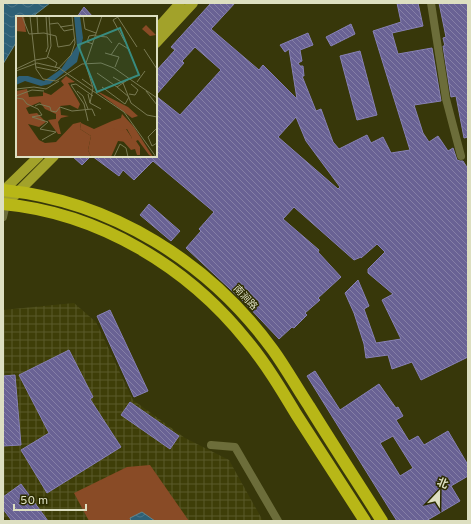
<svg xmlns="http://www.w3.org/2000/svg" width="471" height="524" font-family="Overpass,'Noto Sans SC',sans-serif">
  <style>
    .industrial { fill: url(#industrial-grid) }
    .green { fill: #894b26 }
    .water { fill: url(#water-waves); stroke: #62868c }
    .building { fill: url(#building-back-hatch); stroke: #8781b5; fill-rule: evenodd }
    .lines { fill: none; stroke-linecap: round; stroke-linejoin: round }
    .street { stroke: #6c6d3a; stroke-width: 8 }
    .primary { stroke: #a2a22a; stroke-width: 10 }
    .highway { stroke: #b8b717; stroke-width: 12 }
    .labels { text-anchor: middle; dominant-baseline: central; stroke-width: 3; stroke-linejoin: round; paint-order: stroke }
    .street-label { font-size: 10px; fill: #dddfc1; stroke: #2d2d00 }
    .inset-road { fill: none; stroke: #797a53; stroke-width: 1 }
    .view { fill: #388b7f; fill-opacity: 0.15; stroke: #388b7f; stroke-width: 2 }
    .inset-edge { fill: none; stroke: #dddfc1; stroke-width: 2 }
  </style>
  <defs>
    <pattern id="industrial-grid" width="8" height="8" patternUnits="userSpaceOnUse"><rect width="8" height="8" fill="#3e3e08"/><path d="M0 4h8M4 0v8" fill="none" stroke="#59592a"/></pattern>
    <pattern id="water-waves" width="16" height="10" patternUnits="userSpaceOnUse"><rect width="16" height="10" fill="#2e6076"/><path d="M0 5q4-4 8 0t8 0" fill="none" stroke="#4c7688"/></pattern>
    <pattern id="building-back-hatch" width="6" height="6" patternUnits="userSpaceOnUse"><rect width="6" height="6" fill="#696294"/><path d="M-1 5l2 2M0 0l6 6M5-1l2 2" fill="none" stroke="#857fa6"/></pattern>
  </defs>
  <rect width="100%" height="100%" fill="#37370a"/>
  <!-- industrial -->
  <path class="industrial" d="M74 303 96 322 133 400 185 438 229 460 263 521H7L3 515V310Z"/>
  <!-- green -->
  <path class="green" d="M150 465 189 521H89L74 493 127 467Z"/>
  <!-- water -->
  <path class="water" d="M3 3H50L32 17H17V41L3 64Z
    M142 512 155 521H131L130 518Z"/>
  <!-- building -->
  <path class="building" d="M211 3H235L211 29 259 70 263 65 297 99 289 49 285 52 280 45 308 33 313 45 300 50 302 61 298 63 300 66H303L304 76H302L316 111 321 109 333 142 339 149 367 135 371 143 383 137 391 153 410 150 373 31 401 22 397 3H418L423 26 392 33 398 54 432 48 441 101 414 105 423 133 429 142 438 136 448 151 453 148 457 160 460 161H463L468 169V357L421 380 412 362 392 369 388 355 366 358 364 344 354 313 345 293 358 280 369 306 364 309 376 343 401 339 382 300 393 294 368 273V269L385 252 377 244 361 258V257L354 260 294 207 283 219 319 250 318 252 341 277 318 298 320 300 305 313 307 315 294 328 292 327 279 339 243 301 186 248 201 231 199 229 214 212 153 161 134 180 123 170 119 176 92 156H156V96L180 115 221 70 195 47 182 61 184 63 156 95V71L175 50 171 47ZM296 117 306 141 340 187 338 189 278 137Z
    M439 3H468V137L464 138 456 96 451 97 443 46H445L443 38 446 37Z
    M84 7 93 17H77Z
    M351 24 355 34 331 46 326 37Z
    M360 51 377 115 357 120 340 56Z
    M72 156H91L82 165Z
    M149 204 180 231 171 241 140 215Z
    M110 310 148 391 134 397 97 316Z
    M69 350 93 397 90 399 121 447 47 493 21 450 49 433 19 375Z
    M315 371 340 410 379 384 396 408 398 407 403 416 396 420 409 441 418 436 424 445 448 431 468 465V476L451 486 460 501 426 521H397L307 376ZM393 436 413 468 400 476 380 443Z
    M15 375 21 445 3 446V376Z
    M130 402 179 436 170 449 121 415Z
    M21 484 48 521H12L3 509V497Z"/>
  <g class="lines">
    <!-- street -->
    <path class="street" d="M431 3 446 99 461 156
      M3 217 6 204
      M211 445 235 447 278 521"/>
    <!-- primary -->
    <path class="primary" d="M156 30 180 3
      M156 43 193 3
      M5 196 4 190 39 156
      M6 204 54 156"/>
    <!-- highway -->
    <path class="highway" d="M3 190C112 201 209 262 273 350 286 368 297 388 309 406 333 445 358 483 382 521
      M3 204C99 213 188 267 247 341 266 364 281 389 296 414 319 450 342 485 365 521"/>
  </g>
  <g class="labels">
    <!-- street labels -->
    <g class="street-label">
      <text transform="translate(245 298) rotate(47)">南涧路</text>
    </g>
  </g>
  <!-- overview -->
  <g transform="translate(16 16)">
    <rect width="141" height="141" fill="#37370a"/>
    <path d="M130 9 140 19 134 20 126 13ZM96 105 97 108 110 113 116 122 111 126 102 125 95 141H75L72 134 75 120 64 113 65 107 78 113Z" fill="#894b26"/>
    <path d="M0 0H8L10 16 0 15ZM50 60 59 66 52 67 64 88 62 93 54 89 44 90 45 99 53 100 45 102 42 106 45 118H42L32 104 40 103V98L29 93 24 86 10 92 13 98 21 97 30 106 23 111 12 108 23 124 29 127 40 126 57 108 65 106 64 113 75 120 72 134 75 141H0V75L11 73 13 81 27 80V76L35 79 48 69 45 65ZM79 74 112 91 122 100 116 102ZM106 98 118 111 137 141 133 139 122 124 120 125 124 131V139H121L119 133 115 134 107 125 116 122 111 113 104 115 96 112V105L105 102Z" fill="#894b26"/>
    <path d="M58 0H64L67 22 61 46 34 68 25 70 9 65 0 69V62L3 60H12L28 65 45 53 61 30Z" fill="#2e6076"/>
    <path class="inset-road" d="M6 0 13 18 28 17 40 20 42 31 54 29 59 22M14 0 20 53 27 63 40 65 66 48 85 47 98 52 141 82M21 0 22 17M30 0 32 31 30 36M67 0 69 13 80 17M101 0 121 31M102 1 97 4 109 26M34 8 42 7 48 15 58 13M44 11 57 9M80 20 91 21 96 27M77 28 71 26 73 20 79 19M128 33 141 53M89 37 103 41 99 51M95 39 103 27 114 34M32 41 41 47 39 52M70 47 86 0M70 49 77 72 74 87M20 51 40 55 55 39 59 27 56 0M0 53 19 44 31 42 35 30 33 0M0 55 21 47 43 52 108 96 140 141M81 57 101 71 113 63M97 61 107 67 115 87 131 99 141 101M66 63 77 71M121 66 129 55M86 71 109 88 113 81 101 71M0 73 18 71 30 73 43 65M61 75 67 80 72 93M130 75 141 89M72 78 74 87 85 93M113 78 119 79 122 74 115 68M0 80 16 74 28 75M0 82 7 83 11 88 22 93 26 99 16 101 32 106 24 113 40 116 26 124M19 90 23 88 34 91 35 95 40 96 44 91 56 95 76 93 79 100M72 105 68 88 55 69 60 68 77 80M141 112 132 121 136 130 141 127M98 141 104 128 110 132 112 141"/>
    <path class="view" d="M104 12 123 59 81 76 62 29Z"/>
    <rect width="141" height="141" class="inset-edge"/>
  </g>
  <!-- border -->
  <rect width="471" height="524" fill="none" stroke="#dddfc1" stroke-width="8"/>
  <!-- north arrow -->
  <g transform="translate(439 492) rotate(22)" stroke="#2d2d00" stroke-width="3" paint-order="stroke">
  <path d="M0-3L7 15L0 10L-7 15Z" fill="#dddfc1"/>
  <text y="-6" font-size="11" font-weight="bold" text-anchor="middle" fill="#dddfc1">北</text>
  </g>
  <!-- scale -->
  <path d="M14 504v6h72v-6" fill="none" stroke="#dddfc1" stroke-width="2"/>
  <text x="20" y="504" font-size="12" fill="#dddfc1" stroke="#2d2d00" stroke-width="3" paint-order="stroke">50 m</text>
</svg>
